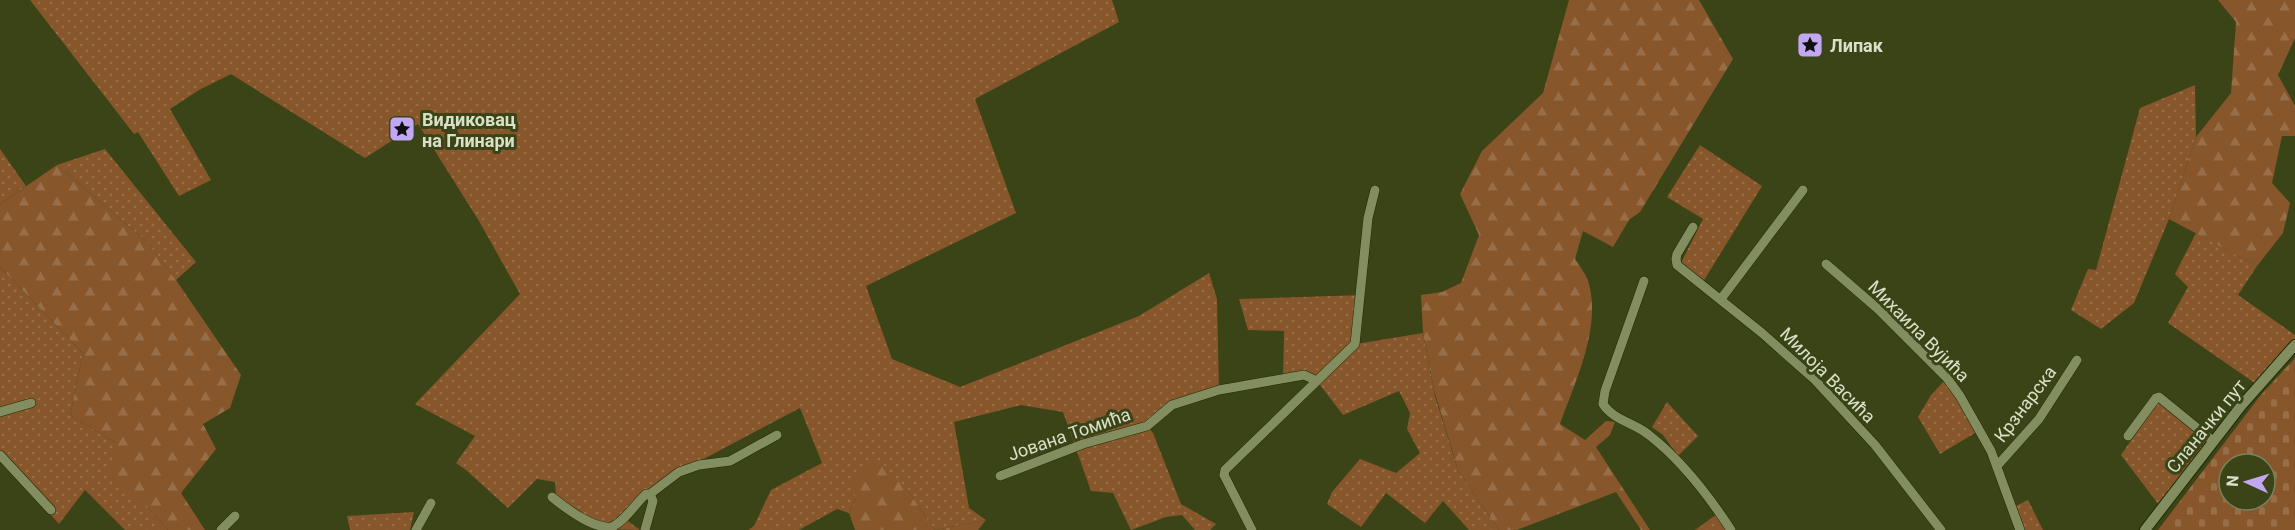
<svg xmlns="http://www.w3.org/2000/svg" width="2295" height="530" font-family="Roboto,sans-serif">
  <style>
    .grass { fill: url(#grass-dots) }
    .forest { fill: url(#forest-firs) }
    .cemetery { fill: url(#cemetery-stones); fill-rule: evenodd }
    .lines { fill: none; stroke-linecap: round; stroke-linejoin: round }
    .minor-casing { stroke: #212a00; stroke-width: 10 }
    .tertiary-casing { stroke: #212a00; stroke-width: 12 }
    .minor { stroke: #828e60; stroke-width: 9 }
    .tertiary { stroke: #828e60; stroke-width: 10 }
    .labels { text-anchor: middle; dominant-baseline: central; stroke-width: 6; stroke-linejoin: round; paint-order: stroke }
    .poi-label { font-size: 18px; font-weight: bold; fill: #d9e0c8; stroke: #3a4417; text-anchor: start }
    .street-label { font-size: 18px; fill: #d9e0c8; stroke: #3a4417 }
  </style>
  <defs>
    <pattern id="grass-dots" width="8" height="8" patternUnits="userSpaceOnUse" patternTransform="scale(1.5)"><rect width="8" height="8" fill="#87562b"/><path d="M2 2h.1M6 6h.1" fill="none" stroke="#976e48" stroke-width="1.8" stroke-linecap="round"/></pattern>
    <pattern id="forest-firs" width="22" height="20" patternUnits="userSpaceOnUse" patternTransform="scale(1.5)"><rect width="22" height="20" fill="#87562b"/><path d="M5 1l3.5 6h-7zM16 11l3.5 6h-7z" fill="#976e48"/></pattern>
    <pattern id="cemetery-stones" width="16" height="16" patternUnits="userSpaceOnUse" patternTransform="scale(1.5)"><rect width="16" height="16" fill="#87562b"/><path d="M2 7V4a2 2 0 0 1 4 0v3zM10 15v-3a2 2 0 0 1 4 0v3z" fill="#976e48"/></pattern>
  </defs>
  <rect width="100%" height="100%" fill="#3a4417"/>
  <!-- grass -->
  <path class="grass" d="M30 0H1112L1119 22 975 99 1016 213 866 286 892 359 960 387 1139 316 1209 273 1217 299 1219 390 1173 405 1147 426 1153 433 1181 504 1216 524 1210 530H1195L1182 515 1166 517 1131 530 1113 493 1091 491 1063 412 1021 405 954 422 969 508 986 520 935 530 907 489 856 499 849 513 837 509 799 530H748L754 526 771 490 822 463 800 408 679 472 624 518 640 530 601 529 556 495 555 482 537 479 508 508 466 470 456 463 475 436 415 404 520 294 479 221 418 124 365 158 231 74 199 90 170 109 211 180 179 196 138 132 134 134Z
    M2195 85 2196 137 2169 219 2134 303 2101 329 2071 310 2088 269 2096 270 2140 108Z
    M1700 145 1762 186 1703 282 1681 263 1703 219 1667 197Z
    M0 149 26 186 0 204Z
    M105 149 196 262 176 280 146 241 57 165Z
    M2196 233 2257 266 2238 295 2295 335V345L2259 386 2168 323 2188 287 2175 274Z
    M0 267 83 353 70 415 116 443 148 508 168 530H125L85 490 59 524 0 457Z
    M1363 295 1356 344 1423 333 1435 396 1458 470 1499 530H1469L1443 501 1425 523 1386 493 1361 527 1327 504 1332 492 1360 459 1396 473 1420 453 1407 429 1410 413 1399 391 1343 415 1317 381 1309 376 1283 379 1284 331 1248 330 1239 299Z
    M1947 378 1980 430 1940 454 1918 417 1931 395Z
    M2159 400 2213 441 2162 509 2121 455Z
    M1667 402 1698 436 1678 456 1663 435 1652 427Z
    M2028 500 2043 530H2021L2012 508Z
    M414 512 410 530H350L347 516Z
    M1717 514 1727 530H1695Z"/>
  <!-- forest -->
  <path class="forest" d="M1569 0H1699L1733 59 1640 212 1629 220 1613 247 1583 231 1575 259C1580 267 1587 275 1589 284 1601 329 1575 382 1560 424L1585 440 1606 421 1615 422 1610 435 1596 447 1650 530H1641L1616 492 1517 530H1499L1458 470 1434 390 1423 333 1421 295 1442 292 1461 283 1479 235 1460 194 1482 151 1543 93Z
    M2218 0H2295V38L2278 75 2295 106V136H2282L2272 183 2290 203 2283 233 2257 266 2169 219 2196 137 2231 93 2236 22Z
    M57 165 146 241 176 280 241 375 230 408 203 424 216 449 181 493 205 530H168L148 508 109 476 116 443 70 415 83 353 0 267V204Z
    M874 456 907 489 935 530 986 520 978 530H855L849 513 856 499 851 482Z"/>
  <!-- cemetery -->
  <path class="cemetery" d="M2295 358V530H2158L2260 396ZM2229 464H2265V500H2229Z"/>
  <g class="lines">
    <defs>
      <path id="minor" d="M1693 227 1677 254 1676 259 1677 265 1762 333 1815 380 1875 445 1941 530
        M1826 264 1878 309 1947 378 1960 396 1991 451 2020 530
        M1644 281 1605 391 1603 404C1613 420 1635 423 1649 435 1681 460 1709 496 1731 530
        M1721 299 1803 190
        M0 412 31 403
        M2128 436 2156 398 2159 397 2213 441
        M0 455 51 510
        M1997 466 2039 419 2077 360
        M1000 476 1083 444 1147 426 1172 405 1219 390 1304 375 1317 381
        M650 494 679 472 699 465 730 461 777 435
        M552 497C565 508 595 530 612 527 626 520 635 504 646 494H650L653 501 645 530
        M221 530 235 516
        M416 530 431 503
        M1252 530 1224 475 1225 470 1355 344 1368 218 1375 190"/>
      <path id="tertiary" d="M2145 530 2241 406 2295 345"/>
    </defs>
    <!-- minor casing -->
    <use href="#minor" class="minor-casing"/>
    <!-- tertiary casing -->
    <use href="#tertiary" class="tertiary-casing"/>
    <!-- minor -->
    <use href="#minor" class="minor"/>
    <!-- tertiary -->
    <use href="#tertiary" class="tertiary"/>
  </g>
  <!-- icons -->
  <defs>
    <symbol id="sight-square" viewBox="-11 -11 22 22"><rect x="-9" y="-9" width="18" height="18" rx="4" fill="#c2a7f2" stroke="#3a4417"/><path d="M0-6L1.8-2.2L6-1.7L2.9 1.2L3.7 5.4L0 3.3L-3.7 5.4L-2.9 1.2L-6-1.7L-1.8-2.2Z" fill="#111"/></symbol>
  </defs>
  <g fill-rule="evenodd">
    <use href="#sight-square" x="1795" y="30" width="30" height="30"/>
    <use href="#sight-square" x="387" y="114" width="30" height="30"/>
  </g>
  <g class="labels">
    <!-- poi labels -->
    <g class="poi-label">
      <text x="1830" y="45">Липак</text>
      <text x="422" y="119">Видиковац<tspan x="422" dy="21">на Глинари</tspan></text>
    </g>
    <!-- street labels -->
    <g class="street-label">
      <text transform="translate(1919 331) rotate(45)">Михаила Вујића</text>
      <text transform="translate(1828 375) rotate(45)">Милоја Васића</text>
      <text transform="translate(2025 404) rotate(-53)">Крзнарска</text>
      <text transform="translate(2206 426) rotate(-51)">Сланачки пут</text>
      <text transform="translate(1069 434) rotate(-19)">Јована Томића</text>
    </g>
  </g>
  <!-- north arrow -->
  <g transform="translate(2247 482) rotate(274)"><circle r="28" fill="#3a4417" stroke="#7a825e" stroke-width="1.5"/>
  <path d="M0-4.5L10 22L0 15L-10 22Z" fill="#c2a7f2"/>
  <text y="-9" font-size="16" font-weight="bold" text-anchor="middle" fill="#d9e0c8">N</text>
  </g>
</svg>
